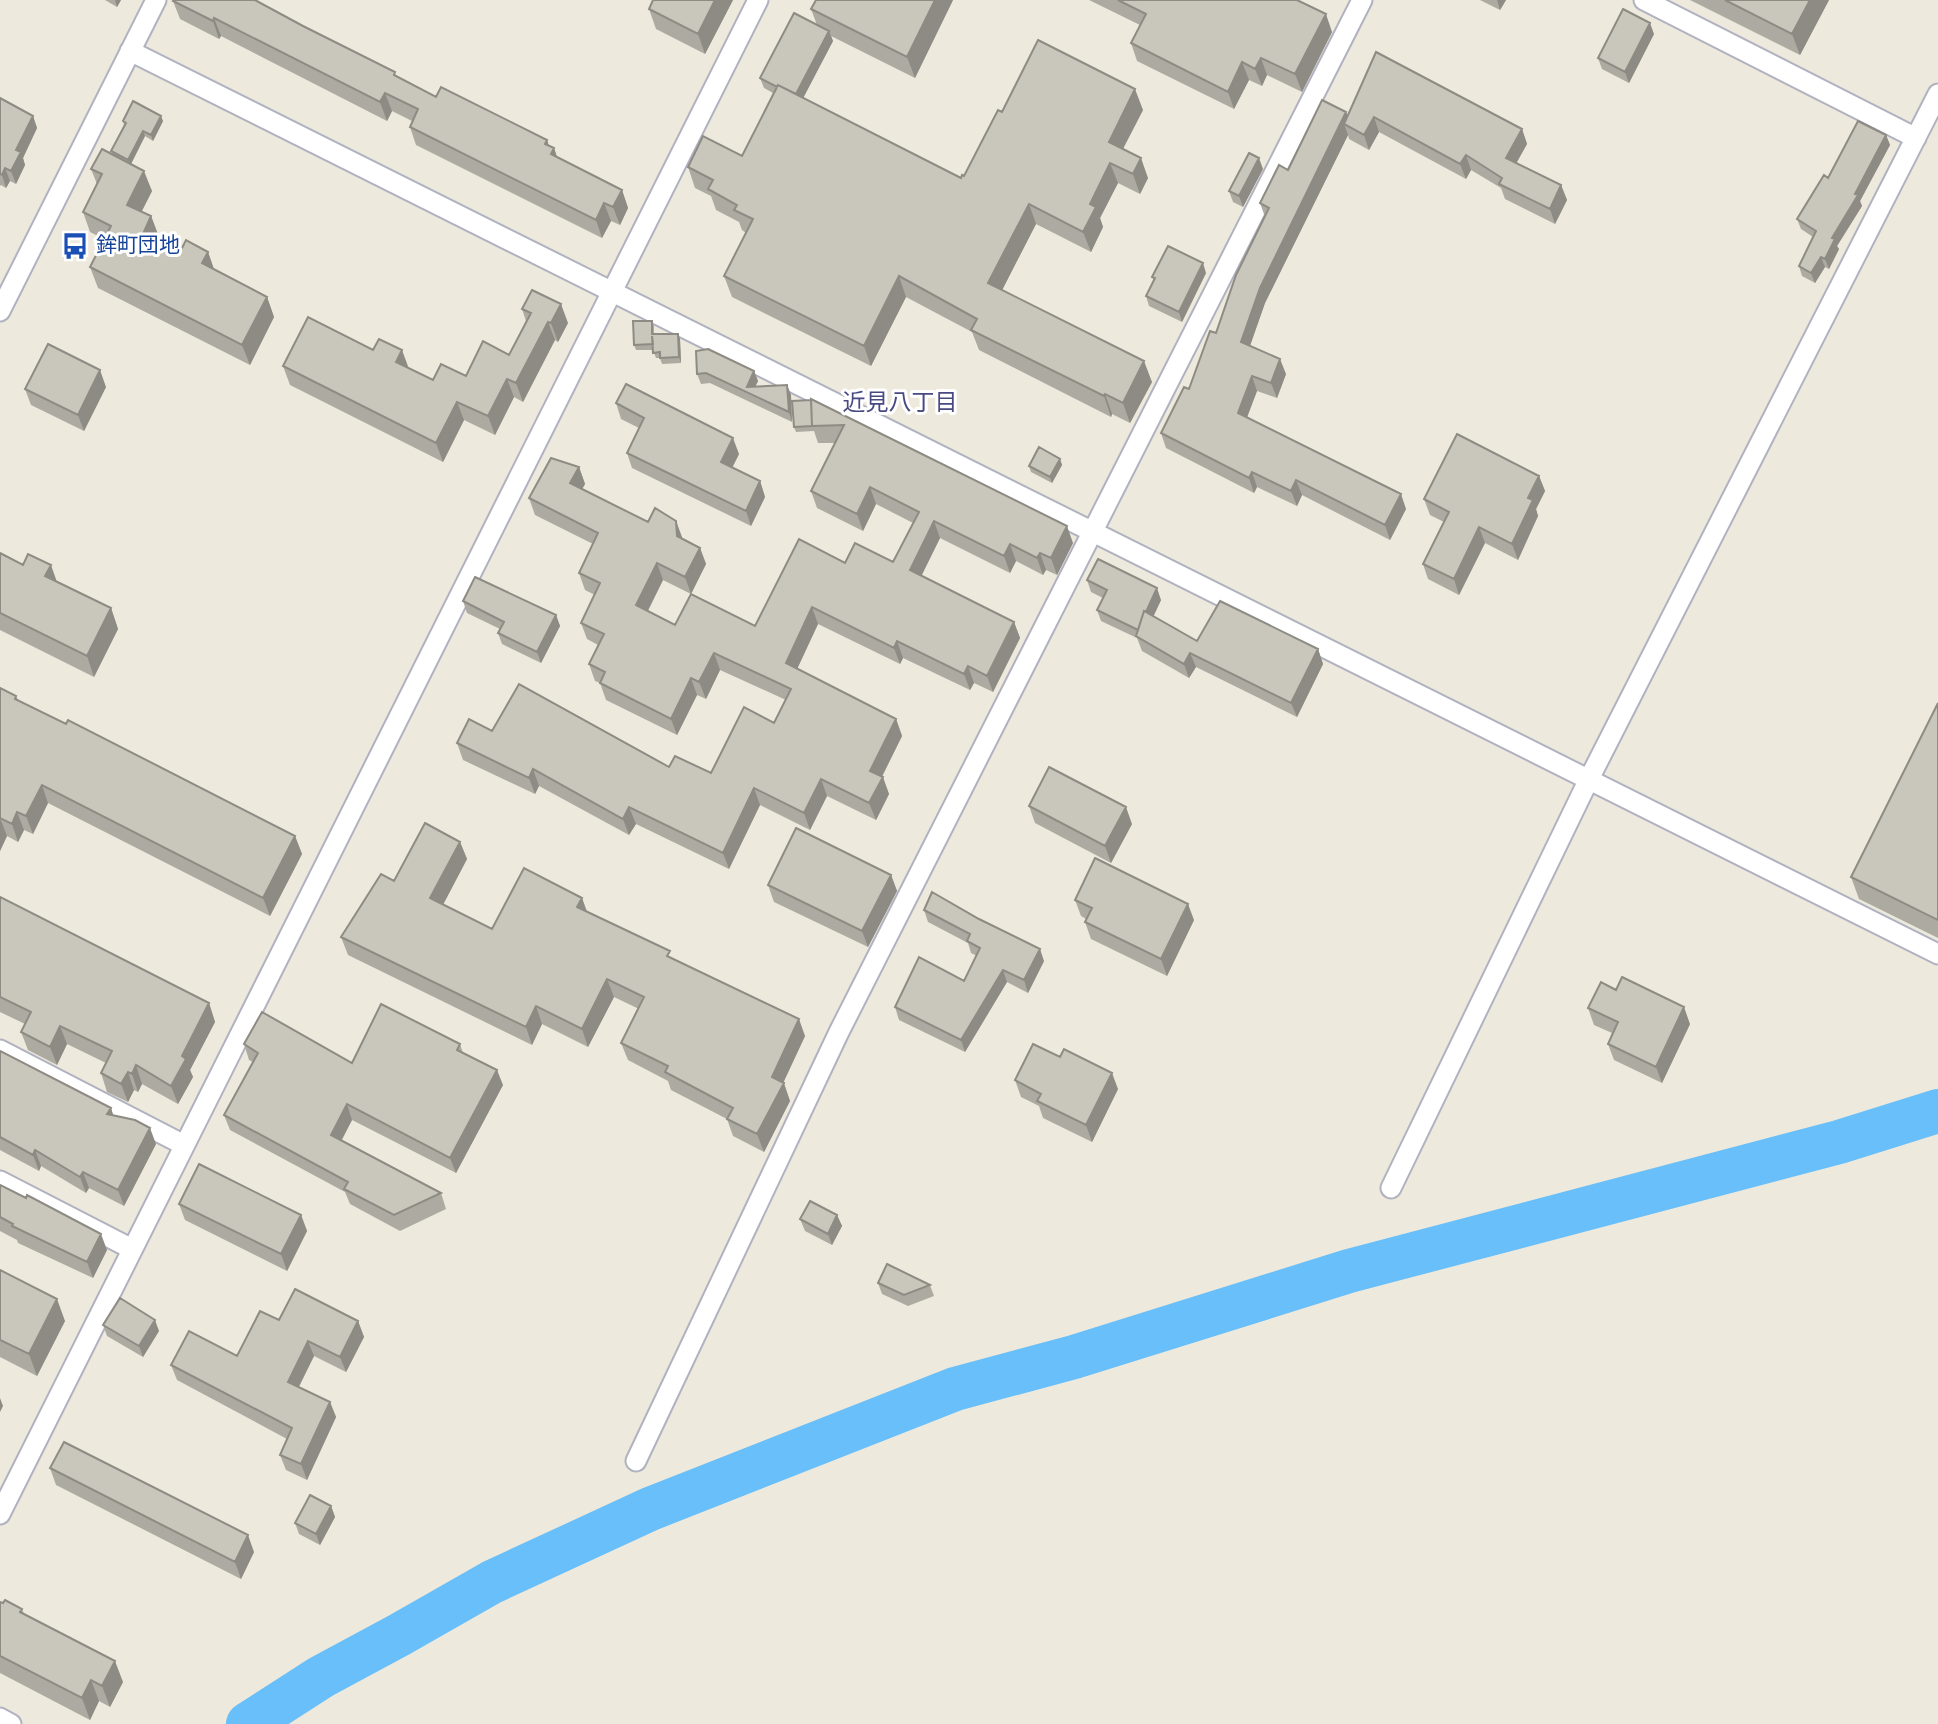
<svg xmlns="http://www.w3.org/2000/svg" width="1938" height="1724" font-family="Overpass,'Noto Sans JP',sans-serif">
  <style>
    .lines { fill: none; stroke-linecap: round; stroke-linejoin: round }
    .river { stroke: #68bff9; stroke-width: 44 }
    .minor-casing { stroke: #b1b2c0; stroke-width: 23 }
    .minor { stroke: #fff; stroke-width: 19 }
    .wall { fill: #adaba1 }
    .shaded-wall { fill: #8d8b83 }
    .building { fill: #c9c7bb; stroke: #8d8b83; stroke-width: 2 }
    .labels { text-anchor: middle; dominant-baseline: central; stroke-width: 6; stroke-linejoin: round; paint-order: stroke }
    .transit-label { font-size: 21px; fill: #164399; stroke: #fff; text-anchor: start }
    .neighbourhood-label { font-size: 23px; fill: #484a81; stroke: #fff }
  </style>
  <rect width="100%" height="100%" fill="#eee9dd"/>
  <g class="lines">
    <!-- river -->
    <path class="river" d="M248 1724 321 1677 399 1635 492 1582 650 1509 955 1389 1074 1357 1349 1271 1839 1142 1938 1111"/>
    <defs>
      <path id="minor" d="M1644 0 1916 138
        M130 51 1938 954
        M0 311 156 0
        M0 1050 184 1145
        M0 1181 132 1249
        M1391 1188 1589 779 1938 94
        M636 1461 839 1032 1362 0
        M0 1514 758 0
        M0 1718 11 1724"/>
    </defs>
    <!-- minor casing -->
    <use href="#minor" class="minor-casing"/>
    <!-- minor -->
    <use href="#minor" class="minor"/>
  </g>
  <!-- wall -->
  <path class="wall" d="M105 0H121L117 7Z
    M733 0 705 54 656 29 649 9Z
    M953 0 915 78 831 36 833 41 803 98 961 178 964 176 1002 112 1143 110 1123 149 1148 178 1140 194 1118 183 1100 218 1103 227 1091 252 1036 224 1002 290 1152 382 1130 423 1112 414 1111 417 979 350 972 332 906 297 871 366 732 297 724 276 746 233 742 230 739 222 716 210 711 196 695 188 688 167 742 156 773 93 764 88 760 78 817 25 811 9Z
    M1089 0H1297L1332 32 1302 92 1267 75 1262 86 1249 80 1234 109 1137 61 1131 43 1140 25Z
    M1480 0H1506L1500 10Z
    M1690 0H1829L1800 55Z
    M173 1 397 77 436 97 547 140 549 146 554 148 557 157 622 190 628 208 620 225 611 221 602 238 416 145 410 127 412 121 392 111 387 121 221 36 219 39 180 19Z
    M1654 34 1629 83 1602 69 1598 58Z
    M1376 52 1522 129 1527 144 1516 163 1561 185 1567 200 1555 224 1505 199 1501 188 1471 170 1466 179 1379 132 1369 150 1349 139 1348 135 1265 303 1250 346 1286 374 1277 398 1257 391 1247 417 1406 509 1390 540 1302 495 1297 506 1257 487 1254 493 1166 448 1161 433 1189 389 1216 333 1265 217 1260 203 1288 170 1346 112 1348 116Z
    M0 98 33 116 37 128 23 158 25 165 16 184 10 181 6 188 1 185 0 186Z
    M123 121H163L153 141 145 136 131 164 152 191 141 212 151 216 159 237 157 241 180 252H208L214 270 267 297 274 317 250 365 98 288 90 267 104 239 90 232 83 212 97 184 91 169 113 154 111 151 124 125Z
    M1886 135 1890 145 1860 201 1862 206 1837 246 1839 249 1829 269 1825 267 1815 283 1802 276 1799 266 1813 237 1801 229 1797 219 1828 178Z
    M1263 169 1243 207 1233 202 1229 191Z
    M1206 273 1182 322 1149 306 1146 296 1154 281 1152 277Z
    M522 309 568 323 558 342 555 340 523 402 514 397 495 435 464 420 443 462 290 385 283 366 409 368 433 380 466 376 509 355 526 321Z
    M652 321 654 326V334H678L680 339 681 363 662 364 660 358H656L653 350H636L634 345Z
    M754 371 758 381 755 387 787 385 791 395 792 422 710 383 701 384 697 374Z
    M106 387 84 431 31 405 25 389Z
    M811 400 1073 543 1057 575 1046 570 1043 575 1016 561 1010 573 940 538 921 576 1014 622 1020 638 993 692 974 683 970 690 903 658 900 664 818 624 797 669 896 719 902 736 882 777 889 794 876 820 827 796 810 830 760 805 729 869 636 824 629 835 539 786 535 794 463 760 457 743 492 731 669 767 711 773 774 723 786 700 720 670 706 699 697 695 677 735 606 700 600 683 595 681 589 664 598 645 587 639 581 623 595 595 585 590 579 573 593 544 535 515 529 498 579 467 585 484 582 489 648 522 676 521 682 539 700 548 706 564 691 594 663 580 648 611 675 625 755 626 845 563 893 562 913 523 876 504 863 531 817 508 811 491 835 443H818L814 431 796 432 794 427Z
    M616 403 739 454 732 468 760 481 765 497 751 526 632 468 627 453 639 428 621 419Z
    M1060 459 1062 465 1052 483 1031 472 1029 466Z
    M1539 476 1545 491 1536 509 1538 516 1518 560 1485 543 1459 595 1428 579 1423 564 1444 522 1430 515 1424 499Z
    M0 553 111 608 118 629 94 677 0 630Z
    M1087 580 1161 600 1153 617 1197 641 1318 649 1323 664 1297 717 1196 667 1189 678 1142 651 1137 638 1101 621 1097 610 1103 598 1091 592Z
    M463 601 556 615 560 626 541 663 502 644 498 633 500 629 467 613Z
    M0 688 16 696 18 700 295 836 302 854 270 916 48 803 33 834 24 830 18 842 7 836 0 851Z
    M1938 703V938L1859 899 1851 877Z
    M1029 806 1132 824 1111 863 1035 823Z
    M460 842 467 859 443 905 492 929 582 898 587 911 673 959 805 1036 783 1083 790 1101 764 1152 733 1136 727 1119 671 1090 668 1081 628 1060 621 1043 639 1009 614 997 588 1047 542 1024 532 1045 348 955 341 937 394 881Z
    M891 875 897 891 868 947 774 902 768 885Z
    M0 897 209 1003 215 1022 190 1070 193 1077 178 1104 142 1084 138 1092 134 1090 128 1102 107 1092 101 1073 106 1063 67 1044 57 1065 28 1050 21 1032 25 1024 0 1012Z
    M1075 900 1194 920 1167 976 1091 939 1085 922 1086 919 1081 916Z
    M924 910 1044 961 1028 993 1007 982 965 1052 899 1020 895 1007 964 981 977 956 971 953 968 943 928 922Z
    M1616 990 1690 1024 1662 1083 1614 1060 1608 1044 1612 1033 1594 1025 1588 1008Z
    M244 1044 352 1063 460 1044 463 1053 503 1085 456 1173 352 1120 342 1140 441 1193 446 1209 400 1231 350 1204 345 1192 230 1130 224 1115 253 1062 249 1060Z
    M0 1051 111 1108 113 1116 156 1144 124 1206 89 1188 86 1193 41 1166 39 1171 0 1150Z
    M1015 1080 1118 1089 1092 1142 1043 1118 1039 1106 1021 1097Z
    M0 1185 107 1250 93 1278 18 1243 17 1240 0 1231Z
    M179 1204 301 1215 307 1231 287 1271 185 1220Z
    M837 1215 842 1226 832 1245 805 1231 800 1219Z
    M0 1270 65 1321 37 1376 0 1357Z
    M878 1283 930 1285 934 1296 908 1306 882 1294Z
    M279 1320 358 1321 364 1337 346 1372 314 1356 299 1387 330 1402 336 1417 307 1480 286 1470 280 1455 287 1439 177 1380 171 1365 237 1356Z
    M103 1325 159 1331 143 1357 107 1336Z
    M50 1468 254 1552 241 1579 56 1485Z
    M331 1506 335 1517 320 1545 299 1534 295 1523Z
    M0 1602 22 1609 24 1614 123 1682 110 1707 99 1701 90 1720 0 1673Z"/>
  <!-- shaded-wall -->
  <path class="shaded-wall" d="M115 0H121L117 7Z
    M715 0H733L705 54 698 34Z
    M935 0H953L915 78 907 57Z
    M1497 0H1506L1500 10Z
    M1810 0H1829L1800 55 1792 34Z
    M1326 14 1332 32 1302 92 1295 74Z
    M214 18 221 36 219 39 213 21Z
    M1650 23 1654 34 1629 83 1625 72Z
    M829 31 833 41 799 106 795 96Z
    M1261 58 1267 75 1262 86 1255 69Z
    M1242 62 1249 80 1234 109 1228 92Z
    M1135 89 1143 110 1116 162 1109 142Z
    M385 93 392 111 387 121 380 102Z
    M1346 112 1352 127 1344 124 1348 135 1265 303 1246 357 1241 342 1260 288Z
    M33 116 37 128 23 158 25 165 16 184 11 171 16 150Z
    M161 116 163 121 153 141 151 135Z
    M1374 117 1379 132 1369 150 1364 135Z
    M1522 129 1527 144 1511 173 1506 158Z
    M143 131 145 136 130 166 128 160Z
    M1886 135 1890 145 1860 201 1862 206 1837 246 1839 249 1829 269 1825 259 1832 238Z
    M547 140 551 153 554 148 560 166 557 172 545 144Z
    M1466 155 1471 170 1466 179 1460 164Z
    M1141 158 1148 178 1140 194 1133 174Z
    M1259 158 1263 169 1243 207 1239 196Z
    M1110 163 1118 183 1100 218 1103 227 1091 252 1083 232 1090 204Z
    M5 168 10 181 6 188 2 175Z
    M144 171 152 191 135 225 127 205Z
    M1561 185 1567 200 1555 224 1550 209Z
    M622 190 628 208 620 225 613 207Z
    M604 203 611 221 602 238 596 220Z
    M1029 204 1036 224 995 304 988 283Z
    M151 216 159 237 150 254 143 234Z
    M208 252 215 272 202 263Z
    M1821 257 1825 267 1815 283 1811 273Z
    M1203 263 1206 273 1182 322 1179 312Z
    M899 276 906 297 871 366 864 346Z
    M267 297 274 317 250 365 242 345Z
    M561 304 568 323 558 342 551 323Z
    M548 322 555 340 523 402 516 383Z
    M678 334 680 339 681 363 679 357Z
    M402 350 409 369 396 362Z
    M1280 359 1286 374 1277 398 1271 383Z
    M1144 361 1152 382 1130 423 1123 403Z
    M100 370 106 387 84 431 78 415Z
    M754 371 758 381 751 395 747 387Z
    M1252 376 1257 391 1243 428 1238 413Z
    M507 379 514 397 495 435 488 416Z
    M787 385 791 395 792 422 789 412Z
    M1105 394 1112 414 1111 417 1104 396Z
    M457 402 464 420 443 462 436 443Z
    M733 438 739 454 727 478 721 462Z
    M1060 459 1062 465 1052 483 1050 477Z
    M579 467 585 484 576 500 570 483Z
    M1252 472 1257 487 1254 493 1249 478Z
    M1539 476 1545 491 1536 509 1538 516 1518 560 1512 544 1528 498Z
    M1296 480 1302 495 1297 506 1291 491Z
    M760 481 765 497 751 526 746 511Z
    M870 487 876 504 863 531 857 514Z
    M1401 494 1406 509 1390 540 1385 525Z
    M676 521 682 537 683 553 677 536Z
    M934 521 940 538 916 587 910 570Z
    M1067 526 1073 543 1057 575 1051 558Z
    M1479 527 1485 543 1459 595 1454 579Z
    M1010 544 1016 561 1010 573 1004 556Z
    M700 548 706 564 691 594 685 577Z
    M1040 553 1046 570 1043 575 1037 558Z
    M657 563 663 580 642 622 636 605Z
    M51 565 58 585 45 576Z
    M1157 588 1161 600 1142 641 1138 630Z
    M812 607 818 624 792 680 786 663Z
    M111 608 118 629 94 677 87 656Z
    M556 615 560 626 541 663 537 652Z
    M1014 622 1020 638 993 692 987 676Z
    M897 641 903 658 900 664 894 648Z
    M1318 649 1323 664 1297 717 1291 703Z
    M714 653 720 670 706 699 699 682Z
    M1190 653 1196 667 1189 678 1184 664Z
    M968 666 974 683 970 690 964 674Z
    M691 678 697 695 677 735 671 719Z
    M896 719 902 736 876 788 870 771Z
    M533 769 539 786 535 794 529 778Z
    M883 777 889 794 876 820 869 803Z
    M821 779 827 796 810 830 804 813Z
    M42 785 48 803 33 834 26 816Z
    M754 788 760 805 729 869 723 853Z
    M629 807 636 824 629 835 623 819Z
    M1126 807 1132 824 1111 863 1105 846Z
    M17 812 24 830 18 842 12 824Z
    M0 818 7 836 0 851Z
    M295 836 302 854 270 916 263 898Z
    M460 842 467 859 437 916 430 898Z
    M891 875 897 891 868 947 862 931Z
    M582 898 588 916 577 907Z
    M1188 904 1194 920 1167 976 1161 959Z
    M1040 949 1044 961 1028 993 1024 980Z
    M1003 970 1007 982 965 1052 961 1040Z
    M607 979 614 997 588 1047 582 1029Z
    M209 1003 215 1022 190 1070 193 1077 178 1104 171 1086 182 1056Z
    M536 1006 542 1024 532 1045 526 1027Z
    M1684 1007 1690 1024 1662 1083 1656 1067Z
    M799 1019 805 1036 778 1094 784 1083 790 1101 764 1152 757 1134 772 1077Z
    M60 1026 67 1044 57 1065 50 1047Z
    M136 1065 142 1084 138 1092 132 1074Z
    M497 1070 503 1085 456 1173 450 1158Z
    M128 1072 134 1090 128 1102 121 1084Z
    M1112 1073 1118 1089 1092 1142 1086 1125Z
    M347 1104 352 1120 336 1150 331 1135Z
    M111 1108 116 1124 107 1114Z
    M150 1128 156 1144 124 1206 118 1190Z
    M35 1150 41 1166 39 1171 33 1155Z
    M83 1172 89 1188 86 1193 80 1177Z
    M301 1215 307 1231 287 1271 281 1254Z
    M837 1215 842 1226 832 1245 828 1234Z
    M101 1234 107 1250 93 1278 87 1262Z
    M57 1299 65 1321 37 1376 29 1354Z
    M155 1320 159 1331 143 1357 139 1346Z
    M358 1321 364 1337 346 1372 340 1357Z
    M308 1341 314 1356 293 1398 288 1382Z
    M0 1398 3 1406 0 1412Z
    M330 1402 336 1417 307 1480 301 1464Z
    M331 1506 335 1517 320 1545 316 1534Z
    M248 1535 254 1552 241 1579 235 1562Z
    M115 1661 123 1682 110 1707 102 1686Z
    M91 1680 99 1701 90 1720 82 1698Z"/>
  <!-- building -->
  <path class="building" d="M174 0H255L303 26 395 72 394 75 436 97 441 87 547 140 545 144 554 148 551 154 622 190 613 207 604 203 596 220 410 127 418 109 385 93 380 102 214 18 213 21 173 1Z
    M653 0H715L698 34 649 9Z
    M816 0H935L907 57 811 9Z
    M1118 0H1297L1326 14 1295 74 1261 58 1255 69 1242 62 1228 92 1131 43 1146 14Z
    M1725 0H1810L1792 34Z
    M1623 9 1650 23 1625 72 1598 58Z
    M794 13 829 31 796 94 778 85 777 87 760 78Z
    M1038 40 1135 89 1109 142 1141 158 1133 174 1110 163 1090 204 1096 207 1083 232 1029 204 988 283 1144 361 1123 403 1105 394 1104 396 971 330 977 319 899 276 864 346 724 276 753 219 734 210 737 205 708 189 713 180 688 167 703 136 742 156 778 85 961 178 962 175 964 176 998 110 1002 112Z
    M1376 52 1522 129 1506 158 1561 185 1550 209 1499 184 1502 178 1466 155 1460 164 1374 117 1364 135 1344 124Z
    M0 98 33 116 16 150 21 152 11 171 5 168 2 175 0 174Z
    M1322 100 1346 112 1260 288 1241 342 1280 359 1271 383 1252 376 1238 413 1401 494 1385 525 1296 480 1291 491 1252 472 1249 478 1161 433 1184 387 1189 389 1210 331 1216 333 1236 275 1269 208 1260 203 1279 165 1288 170Z
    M133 101 161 116 151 135 143 131 128 160 111 151 126 123 123 121Z
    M1858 121 1886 135 1855 194 1858 195 1832 238 1835 239 1825 259 1821 257 1811 273 1799 266 1816 231 1797 219 1824 175 1828 178Z
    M102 149 144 171 127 205 151 216 143 234 180 252 186 240 208 252 202 263 267 297 242 345 90 267 111 226 83 212 102 174 91 169Z
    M1249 153 1259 158 1239 196 1229 191Z
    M1168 246 1203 263 1179 312 1146 296 1155 278 1152 277Z
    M532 290 561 304 551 323 548 322 516 383 507 379 488 416 457 402 436 443 283 366 308 317 373 350 379 339 402 350 396 362 433 380 441 364 466 376 483 341 509 355 531 313 522 309Z
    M633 321H652V334H678L679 357 660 358V352L653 353 652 336 653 344 634 345Z
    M48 344 100 370 78 415 25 389Z
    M708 349 754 371 747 387 787 385 789 412 706 373 697 374 696 351Z
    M626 384 733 438 721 462 760 481 746 511 627 453 644 418 616 403Z
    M811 399 1067 526 1051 558 1040 553 1037 558 1010 544 1004 556 934 521 910 570 1014 622 987 676 968 666 964 674 897 641 894 648 812 607 786 663 896 719 870 771 883 777 869 803 821 779 804 813 754 788 723 853 629 807 623 819 533 769 529 778 457 743 469 719 492 731 519 684 669 767 675 756 711 773 744 707 774 723 791 689 714 653 699 682 691 678 671 719 600 683 605 672 589 664 604 634 581 623 600 583 579 573 598 533 529 498 551 458 579 467 570 483 648 522 655 508 676 521 677 536 700 548 685 577 657 563 636 605 675 625 691 594 755 626 799 539 845 563 855 543 893 562 919 512 870 487 857 514 811 491 844 425 812 426Z
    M811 400 812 426 794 427 792 401Z
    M1457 434 1539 476 1528 498 1533 500 1512 544 1479 527 1454 579 1423 564 1449 512 1424 499Z
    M1039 447 1060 459 1050 477 1029 466Z
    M0 553 23 565 28 554 51 565 45 576 111 608 87 656 0 613Z
    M1098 559 1157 588 1146 612 1144 611 1138 630 1097 610 1107 590 1087 580Z
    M475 577 556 615 537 652 498 633 504 622 463 601Z
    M1220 601 1318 649 1291 703 1190 653 1184 664 1136 636 1144 611 1197 641Z
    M0 688 16 696 15 699 66 724 68 720 295 836 263 898 42 785 26 816 17 812 12 824 0 818V819Z
    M1938 703V920L1851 877Z
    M1049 767 1126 807 1105 846 1029 806Z
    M425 823 460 842 430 898 492 929 524 868 582 898 577 907 670 951 667 956 799 1019 772 1077 784 1083 757 1134 727 1119 733 1108 665 1072 668 1066 621 1043 644 997 607 979 582 1029 536 1006 526 1027 341 937 381 874 394 881Z
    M796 828 891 875 862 931 768 885Z
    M1095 858 1188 904 1161 959 1085 922 1092 908 1075 900Z
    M932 892 979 919 1040 949 1024 980 1003 970 961 1040 895 1007 919 957 964 981 980 948 967 941 970 934 924 910Z
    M0 897 209 1003 182 1056 186 1059 171 1086 136 1065 132 1074 128 1072 121 1084 101 1073 112 1051 60 1026 50 1047 21 1032 31 1012 0 997Z
    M1622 977 1684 1007 1656 1067 1608 1044 1618 1022 1588 1008 1601 982 1616 990Z
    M381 1004 460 1044 457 1050 497 1070 450 1158 347 1104 331 1135 441 1193 394 1215 344 1189 348 1182 224 1115 258 1053 244 1044 262 1012 352 1063Z
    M1033 1044 1060 1057 1064 1049 1112 1073 1086 1125 1037 1101 1041 1094 1015 1080Z
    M0 1051 111 1108 107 1114 135 1120 150 1128 118 1190 83 1172 80 1177 35 1150 33 1155 0 1137Z
    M199 1164 301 1215 281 1254 179 1204Z
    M0 1185 26 1198 27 1195 101 1234 87 1262 12 1226 13 1224 0 1217Z
    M810 1201 837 1215 828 1234 800 1219Z
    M887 1264 930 1285 904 1295 878 1283Z
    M0 1270 57 1299 29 1354 0 1340Z
    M295 1289 358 1321 340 1357 308 1341 288 1382 330 1402 301 1464 280 1455 292 1428 171 1365 189 1331 237 1356 260 1311 279 1320Z
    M120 1298 155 1320 139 1346 103 1325Z
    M64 1442 248 1535 235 1562 50 1468Z
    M310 1495 331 1506 316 1534 295 1523Z
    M5 1600 22 1609 20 1612 115 1661 102 1686 91 1680 82 1698 0 1656V1602L3 1603Z"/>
  <!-- icons -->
  <defs>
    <symbol id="bus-bare" viewBox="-9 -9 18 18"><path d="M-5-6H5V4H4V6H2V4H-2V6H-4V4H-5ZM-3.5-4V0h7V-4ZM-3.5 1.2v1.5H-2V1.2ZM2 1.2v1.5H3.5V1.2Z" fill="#1a4fb4" stroke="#fff" stroke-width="2.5" paint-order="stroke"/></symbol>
  </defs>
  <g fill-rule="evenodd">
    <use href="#bus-bare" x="56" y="227" width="38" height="38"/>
  </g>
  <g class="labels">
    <!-- transit labels -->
    <g class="transit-label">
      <text x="96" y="246">鉾町団地</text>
    </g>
    <!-- neighbourhood labels -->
    <g class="neighbourhood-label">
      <text x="900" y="404">近見八丁目</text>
    </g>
  </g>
</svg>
